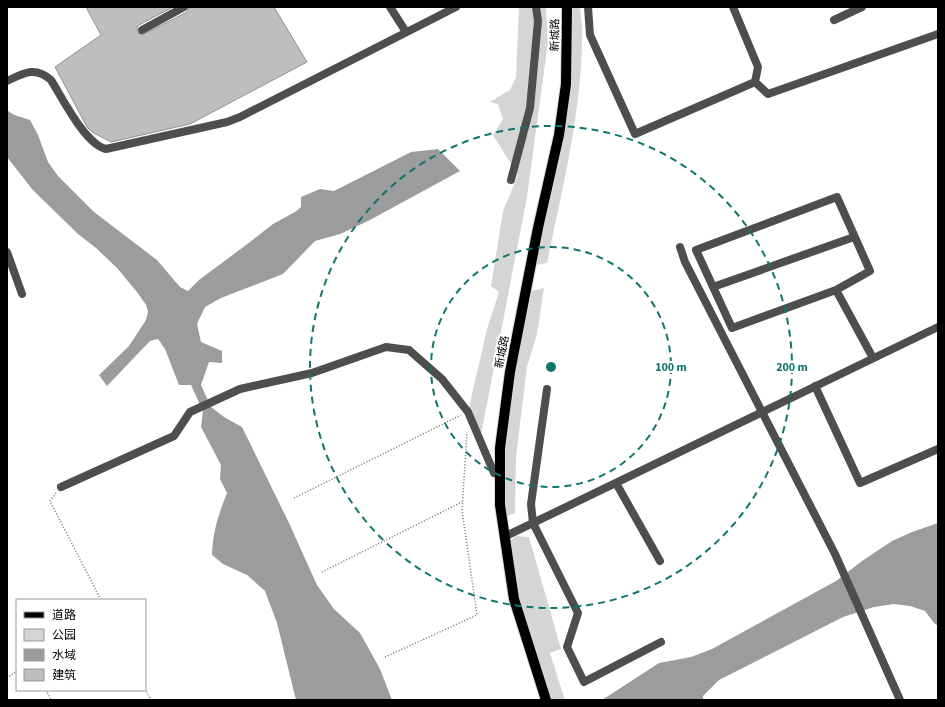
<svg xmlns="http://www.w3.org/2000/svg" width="945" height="707" font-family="'Source Sans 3','Noto Sans SC',sans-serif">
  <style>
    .green { fill: #d5d5d5 }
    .water { fill: #9c9c9c }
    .building { fill: #bebebe; stroke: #929292 }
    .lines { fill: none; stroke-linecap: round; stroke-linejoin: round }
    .major-casing { stroke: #dbdbdb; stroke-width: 12 }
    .path { stroke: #707070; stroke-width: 1.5; stroke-dasharray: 1 2; stroke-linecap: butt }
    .minor { stroke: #4e4e4e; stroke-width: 8 }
    .major { stroke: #000; stroke-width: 10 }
    .ring { fill: none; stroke: #0f766e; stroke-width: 2; stroke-dasharray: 7 5 }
    .labels { text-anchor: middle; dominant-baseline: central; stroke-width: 4; stroke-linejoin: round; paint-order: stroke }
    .street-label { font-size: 11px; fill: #000; stroke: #fff }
    .centre { fill: #0f766e; stroke: #fff; stroke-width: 2 }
    .ring-label { font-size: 12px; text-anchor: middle; font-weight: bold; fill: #0f766e; stroke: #fff; stroke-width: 4; stroke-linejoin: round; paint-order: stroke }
  </style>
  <rect width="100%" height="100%" fill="#fff"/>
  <!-- green -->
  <path class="green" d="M519 7H546L548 42 527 197 480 440 468 412 487 329 499 292 491 286 503 211 518 175 493 135 503 119 498 104 490 102 510 90 516 77Z
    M571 7H580C581 18 583 29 582 40 581 115 562 190 547 263L536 265 569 98 572 29Z
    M544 288 537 334 527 367 516 457 515 513 507 516C498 441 515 364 532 291Z
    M516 536 529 537 561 649 550 653 565 700H551L519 601 510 541Z"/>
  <!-- water -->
  <path class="water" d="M7 110C13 116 22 117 30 120L38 135 48 162 58 176 94 212 157 260 180 287 188 291 199 280 250 242 273 224 295 212 301 207V197L320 189 334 191 411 152 438 149 460 171 370 220 340 234 315 241 283 274 221 298 205 307 197 324 201 342 222 351V363L209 362 201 385 211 407 224 417 242 427 289 523 317 585 334 609 360 633 380 669 392 700H296L277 623 265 591 247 575 223 564 212 555C213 531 218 516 227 493L220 479 221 465 201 427 203 411 191 385H179L165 349 158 339 150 341 107 386 99 375 129 346 146 320 148 311 146 305 137 292 117 268 96 248 78 234 40 197 32 189 7 157Z
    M938 523V626L934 623 925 611 910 606 894 604 874 607 843 617 719 680 703 696V700H602L659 663 691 657 712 649 836 581 862 561 892 541 912 532Z"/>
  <!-- building -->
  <path class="building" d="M86 7H173L139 25 137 28V32L142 35 187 12 189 7H274L307 62 190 124 111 142 92 132 87 127 55 67 101 35Z"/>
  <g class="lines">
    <defs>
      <path id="major" d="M546 700 514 599 500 505V448L510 372 538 228 559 135 566 84 567 7"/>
    </defs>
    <!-- major casing -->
    <use href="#major" class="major-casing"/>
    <!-- path -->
    <path class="path" d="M56 493 50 501 101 600
      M294 498 461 415
      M322 572 462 502
      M385 657 477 615 462 510 467 432
      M7 678 17 671
      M145 689 151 700
      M46 690 51 700"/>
    <!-- minor -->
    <path class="minor" d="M390 7 406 32
      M588 7 590 35 635 134 755 82 768 94 938 34
      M733 7 758 67 755 82
      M834 20 862 7
      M142 30 184 7
      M7 81C24 73 35 66 51 80 63 99 85 144 106 149L227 122 240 117 456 7
      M511 180 530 108 538 21 536 7
      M837 197 870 271 836 290 732 328 696 250Z
      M680 247 685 262 835 554 900 700
      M7 252 22 294
      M713 287 854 237
      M836 290 873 358
      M815 386 860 483 938 449
      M547 389 531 504 533 523 578 613 567 647 584 682 661 642
      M616 483 660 561
      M61 487 174 436 190 412 240 389 312 373 386 347 409 350 442 379 468 412 494 473
      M504 537 938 327"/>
    <!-- major -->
    <use href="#major" class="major"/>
  </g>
  <!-- distance rings -->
  <g class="ring">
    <circle cx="551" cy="367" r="120"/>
    <circle cx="551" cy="367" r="241"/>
  </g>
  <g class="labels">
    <!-- street labels -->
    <g class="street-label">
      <text transform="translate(555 35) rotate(-89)">新城路</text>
      <text transform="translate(502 352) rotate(-79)">新城路</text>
    </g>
  </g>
  <circle cx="551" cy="367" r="6" class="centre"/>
  <g class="ring-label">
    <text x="671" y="371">100 m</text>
    <text x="792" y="371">200 m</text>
  </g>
  <!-- border -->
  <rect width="945" height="707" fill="none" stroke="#000000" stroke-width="16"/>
  <!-- legend -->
  <rect x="16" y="599" width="130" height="92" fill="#ffffff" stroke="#999999"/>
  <rect x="24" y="612" width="20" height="6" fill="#000000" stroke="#999999"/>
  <text x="52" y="619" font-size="12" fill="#000000">道路</text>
  <rect x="24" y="629" width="20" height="12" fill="#d5d5d5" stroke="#999999"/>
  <text x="52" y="639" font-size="12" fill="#000000">公园</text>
  <rect x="24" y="649" width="20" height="12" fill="#9c9c9c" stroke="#999999"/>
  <text x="52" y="659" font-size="12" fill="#000000">水域</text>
  <rect x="24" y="669" width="20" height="12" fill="#bebebe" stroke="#999999"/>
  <text x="52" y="679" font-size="12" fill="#000000">建筑</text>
</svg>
